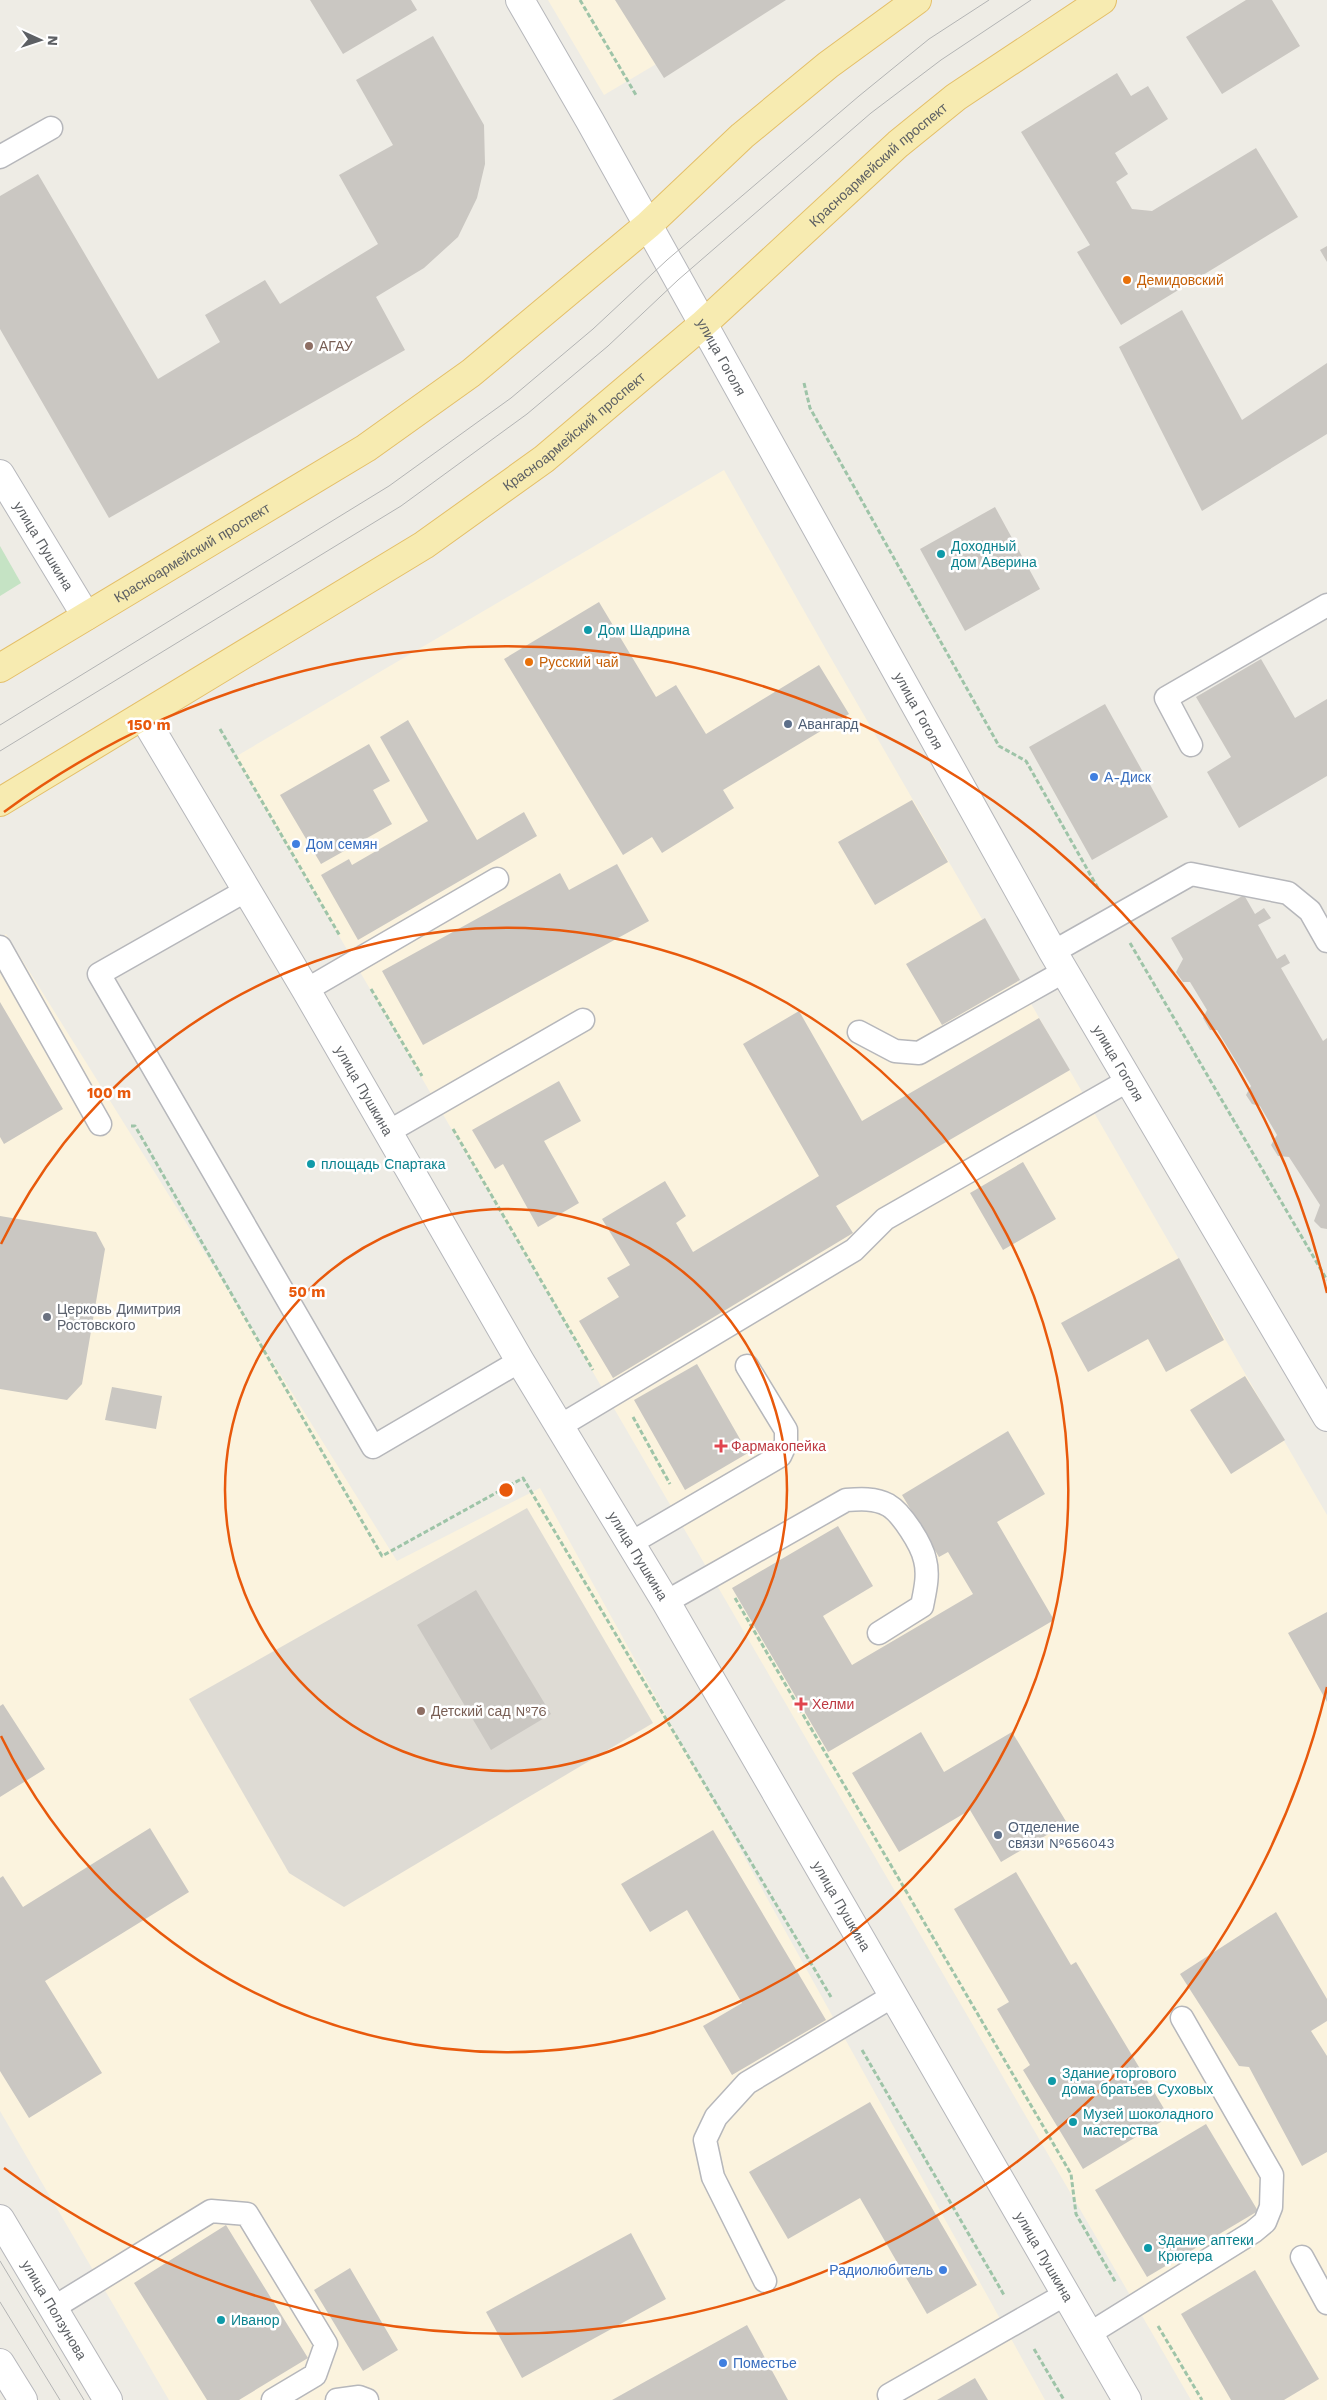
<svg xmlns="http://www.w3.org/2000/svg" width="1327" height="2400" font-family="'Work Sans',sans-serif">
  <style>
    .commercial { fill: #fbf3de }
    .education { fill: #dedbd4 }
    .green { fill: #c5e3c4 }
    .building { fill: #cac7c2 }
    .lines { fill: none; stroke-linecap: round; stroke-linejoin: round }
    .service-casing { stroke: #b6b7bb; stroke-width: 25 }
    .minor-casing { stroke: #b6b7bb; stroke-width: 30 }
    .tertiary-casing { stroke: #b6b7bb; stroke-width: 30 }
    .primary-casing { stroke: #e4bf68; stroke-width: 30 }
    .path { stroke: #9ec4a8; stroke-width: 3; stroke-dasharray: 5 2.5; stroke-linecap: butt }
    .service { stroke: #fff; stroke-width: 22 }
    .minor { stroke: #fff; stroke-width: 28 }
    .tertiary { stroke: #fff; stroke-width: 28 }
    .primary { stroke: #f7ebb1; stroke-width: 28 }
    .tram { stroke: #b3b4b4; stroke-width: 1 }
    .ring { fill: none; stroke: #e8590c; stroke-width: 2.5 }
    .food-dot { fill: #e8710a; stroke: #fff; stroke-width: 2 }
    .education-dot { fill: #8d6e63; stroke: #fff; stroke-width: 2 }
    .culture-dot { fill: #0f9aa8; stroke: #fff; stroke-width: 2 }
    .service-dot { fill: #5c6f8a; stroke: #fff; stroke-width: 2 }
    .shop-dot { fill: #3f7fe0; stroke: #fff; stroke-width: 2 }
    .worship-dot { fill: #6b7280; stroke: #fff; stroke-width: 2 }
    .health-dot { fill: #e0444e; stroke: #fff; stroke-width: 2 }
    .labels { text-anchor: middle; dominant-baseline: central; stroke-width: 5; stroke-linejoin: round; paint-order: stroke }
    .street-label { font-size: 14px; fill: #5d6064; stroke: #fff }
    .food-label { font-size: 14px; fill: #c56008; stroke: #fff; text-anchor: start }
    .education-label { font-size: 14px; fill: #785e54; stroke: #fff; text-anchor: start }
    .culture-label { font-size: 14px; fill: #0d838f; stroke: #fff; text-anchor: start }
    .service-label { font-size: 14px; fill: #4e5e75; stroke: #fff; text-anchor: start }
    .shop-label { font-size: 14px; fill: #366cbe; stroke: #fff; text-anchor: start }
    .worship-label { font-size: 14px; fill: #5b616d; stroke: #fff; text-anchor: start }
    .health-label { font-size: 14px; fill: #be3a42; stroke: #fff; text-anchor: start }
    .centre { fill: #e8590c; stroke: #fff; stroke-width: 2.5 }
    .ring-label { font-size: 15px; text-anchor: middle; font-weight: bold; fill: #e8590c; stroke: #fff; stroke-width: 5; stroke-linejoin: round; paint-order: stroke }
  </style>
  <rect width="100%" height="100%" fill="#eeece5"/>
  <!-- commercial -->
  <path class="commercial" d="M548 0H764L604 95Z
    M724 470 828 653 1327 1515V2400H1191L235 757Z
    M6 934 397 1561 540 1488 1045 2400H169L0 2111V938Z"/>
  <!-- education -->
  <path class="education" d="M527 1508 653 1723 344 1907 289 1873 189 1699Z"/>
  <!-- green -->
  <path class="green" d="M0 546 21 583 0 596Z"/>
  <!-- building -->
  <path class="building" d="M310 0H411L417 10 343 54Z
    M615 0H786L664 78Z
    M1246 0H1272L1300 46 1222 94 1186 37Z
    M433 36 484 125 485 164 477 198 458 237 424 268 376 297 405 350 109 518 0 329V196L38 174 158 379 220 342 205 315 265 280 280 304 378 244 339 175 393 145 356 80Z
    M1117 73 1131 96 1148 86 1168 119 1115 153 1128 174 1116 182 1132 209 1152 211 1256 148 1298 217 1121 325 1077 252 1090 245 1021 132Z
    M1327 246V262L1320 250Z
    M1182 310 1242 420 1327 363V434L1202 511 1119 347Z
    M995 507 1040 589 965 631 920 549Z
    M599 602 656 697 676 685 706 734 819 665 849 714 723 790 734 808 662 853 652 837 623 855 504 659Z
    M1261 659 1295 718 1327 699V776L1239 828 1207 772 1231 757 1196 697Z
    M1105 704 1168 817 1092 860 1029 747Z
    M408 720 477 840 524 812 537 836 358 940 321 875 349 859 352 865 428 821 380 737Z
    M369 744 390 781 373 790 392 824 321 864 280 795Z
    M912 800 948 862 875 905 838 842Z
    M617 864 649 921 423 1045 382 971 560 873 569 890Z
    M1244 895 1255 914 1264 908 1271 918 1258 925 1277 959 1285 954 1290 963 1281 968 1323 1041 1327 1038V1229L1321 1228 1314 1221 1320 1205 1289 1157 1278 1156 1271 1145 1277 1135 1260 1106 1252 1104 1246 1095 1251 1086 1217 1030H1210L1203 1018 1207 1010 1190 982H1183L1176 972 1183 959 1171 938Z
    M985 918 1020 980 942 1025 906 964Z
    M0 1002 63 1109 4 1144 0 1137Z
    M799 1011 862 1121 1039 1018 1070 1070 836 1206 853 1233 613 1378 579 1321 619 1297 607 1278 630 1265 602 1219 665 1181 686 1216 676 1223 693 1252 819 1176 743 1044Z
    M559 1081 581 1121 544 1141 579 1203 538 1227 503 1164 495 1169 472 1130Z
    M1023 1162 1056 1219 1003 1250 970 1193Z
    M0 1216 96 1232 105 1249 82 1384 67 1400 0 1389Z
    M1179 1258 1224 1340 1166 1372 1148 1339 1088 1372 1061 1323Z
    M697 1364 748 1453 685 1490 634 1400Z
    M1245 1376 1285 1440 1231 1474 1190 1410Z
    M112 1387 162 1396 156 1429 105 1420Z
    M1008 1431 1045 1494 997 1522 1054 1620 828 1752 732 1588 838 1526 873 1586 823 1616 852 1665 973 1594 948 1552 939 1557 902 1495Z
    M476 1590 551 1714 491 1750 417 1625Z
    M1327 1612V1702L1288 1633Z
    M3 1704 45 1769 0 1797V1706Z
    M921 1732 944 1772 1012 1732 1067 1823 1001 1862 970 1810 899 1852 852 1773Z
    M150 1828 189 1892 45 1981 102 2073 29 2118 0 2071V1878L3 1876 23 1907Z
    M713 1830 826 2020 732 2075 703 2026 742 2003 687 1910 650 1932 621 1884Z
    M1016 1872 1071 1965 1076 1962 1169 2117 1083 2169 1023 2070 1030 2065 997 2009 1009 2002 954 1909Z
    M1276 1912 1327 1999V2021L1311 2031 1327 2056V2152L1302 2166 1249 2067 1239 2066 1180 1974Z
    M870 2102 977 2285 927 2314 860 2198 788 2239 749 2172Z
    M1206 2124 1258 2211 1147 2277 1095 2190Z
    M226 2225 308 2358 239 2400H207L134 2283Z
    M631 2233 666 2299 522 2378 486 2312Z
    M350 2268 398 2350 363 2371 314 2290Z
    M1255 2270 1319 2379 1284 2400H1231L1181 2314Z
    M747 2325 788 2400H612Z
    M975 2378 988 2400H937Z"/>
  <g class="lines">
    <defs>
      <path id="service" d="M0 157 51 128
        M1191 745 1166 698 1327 605
        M247 890 99 974 373 1447 520 1361
        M0 947 100 1124
        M1053 952 1191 874 1288 893 1310 911 1327 941
        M306 990 497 879
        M859 1032 895 1051 919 1053 1065 971
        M388 1132 583 1020
        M560 1426 854 1250 885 1219 1129 1080
        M631 1543 780 1456 786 1443V1430L747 1366
        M666 1602 846 1500C860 1499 875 1498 888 1505 902 1513 922 1545 925 1560 929 1575 925 1591 922 1606L879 1633
        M1302 2257 1327 2303
        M765 2281 713 2177 705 2140 716 2117 747 2083 893 1996
        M53 2308 211 2211 247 2214 326 2344 315 2375 273 2400
        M1089 2334 1253 2232 1265 2222 1271 2207 1272 2175 1182 2018
        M889 2395 1066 2294
        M337 2400 359 2397 367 2400"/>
      <g id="minor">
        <path id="s1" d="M0 474 86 616"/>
        <path id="s2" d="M143 716 306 990 520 1361 666 1602 1127 2400"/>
      </g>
      <g id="tertiary">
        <path id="s3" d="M520 0 590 121 1053 952 1327 1417"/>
        <path id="s4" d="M0 2219 108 2400"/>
        <path d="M0 2363 23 2400"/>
      </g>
      <g id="primary">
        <path id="s5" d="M0 668 366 448 471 373 648 225 742 136 828 65 917 0"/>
        <path id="s6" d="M0 802 424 545 544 459 702 325 898 144 956 97 1102 0"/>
      </g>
    </defs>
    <!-- service casing -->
    <use href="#service" class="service-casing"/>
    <!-- minor casing -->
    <use href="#minor" class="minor-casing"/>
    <!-- tertiary casing -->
    <use href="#tertiary" class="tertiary-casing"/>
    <!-- primary casing -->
    <use href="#primary" class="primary-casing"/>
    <!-- path -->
    <path class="path" d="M580 0 636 95
      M804 383 810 408 999 746 1026 761 1099 890
      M220 729 340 936
      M1130 943 1327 1280
      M371 989 422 1076
      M131 1126H135L382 1556 523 1478 831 1997
      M453 1129 593 1370
      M633 1417 670 1484
      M735 1598 1071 2174 1076 2214 1116 2283
      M862 2050 1004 2295
      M1158 2326 1202 2400
      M1034 2349 1064 2400"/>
    <!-- service -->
    <use href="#service" class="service"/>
    <!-- minor -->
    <use href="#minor" class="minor"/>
    <!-- tertiary -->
    <use href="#tertiary" class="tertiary"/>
    <!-- primary -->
    <use href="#primary" class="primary"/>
    <!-- tram -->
    <path class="tram" d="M0 725 389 486 511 398 593 329 667 260 859 96 929 39 989 0
      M0 751 401 506 527 414 608 346 678 280 871 113 941 60 1031 0
      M0 2261 84 2400
      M0 2302 60 2400"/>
  </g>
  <!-- distance rings -->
  <g class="ring">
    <circle cx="506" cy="1490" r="281"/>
    <path d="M1 1244A562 562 0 1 1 1 1736"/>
    <path d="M1327 1687A844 844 0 0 1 4 2168M4 812A844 844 0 0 1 1327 1293"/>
  </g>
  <!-- markers -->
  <g class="food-dot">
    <circle cx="1127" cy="280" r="5"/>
    <circle cx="529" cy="662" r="5"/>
  </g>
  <g class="education-dot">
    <circle cx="309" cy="346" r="5"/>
    <circle cx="421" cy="1711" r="5"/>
  </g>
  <g class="culture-dot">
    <circle cx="941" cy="554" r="5"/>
    <circle cx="588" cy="630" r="5"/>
    <circle cx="311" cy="1164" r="5"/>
    <circle cx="1052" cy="2081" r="5"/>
    <circle cx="1073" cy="2122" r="5"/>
    <circle cx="1148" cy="2248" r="5"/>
    <circle cx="221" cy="2320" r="5"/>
  </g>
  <g class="service-dot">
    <circle cx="788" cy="724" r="5"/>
    <circle cx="998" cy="1835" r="5"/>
  </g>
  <g class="shop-dot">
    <circle cx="1094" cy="777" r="5"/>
    <circle cx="296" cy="844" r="5"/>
    <circle cx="943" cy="2270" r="5"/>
    <circle cx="723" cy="2363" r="5"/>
  </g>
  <circle class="worship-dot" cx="47" cy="1317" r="5"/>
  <g class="health-dot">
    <path d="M718.5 1438.5h5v5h5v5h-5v5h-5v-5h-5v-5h5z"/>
    <path d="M798.5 1696.5h5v5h5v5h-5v5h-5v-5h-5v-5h5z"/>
  </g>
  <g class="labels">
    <!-- street labels -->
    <g class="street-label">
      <text stroke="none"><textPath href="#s6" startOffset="1089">Красноармейский проспект</textPath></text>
      <text stroke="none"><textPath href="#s3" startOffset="410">улица Гоголя</textPath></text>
      <text stroke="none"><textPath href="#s6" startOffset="684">Красноармейский проспект</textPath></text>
      <text stroke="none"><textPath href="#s1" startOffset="84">улица Пушкина</textPath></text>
      <text stroke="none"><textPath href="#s5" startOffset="224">Красноармейский проспект</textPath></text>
      <text stroke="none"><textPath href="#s3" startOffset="815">улица Гоголя</textPath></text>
      <text stroke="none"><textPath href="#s3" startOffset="1220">улица Гоголя</textPath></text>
      <text stroke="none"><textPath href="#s2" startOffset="435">улица Пушкина</textPath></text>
      <text stroke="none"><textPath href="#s2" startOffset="975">улица Пушкина</textPath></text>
      <text stroke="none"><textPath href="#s2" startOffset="1380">улица Пушкина</textPath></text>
      <text stroke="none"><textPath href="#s2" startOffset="1785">улица Пушкина</textPath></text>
      <text stroke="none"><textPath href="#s4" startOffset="106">улица Ползунова</textPath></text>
    </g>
    <!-- food labels -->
    <g class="food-label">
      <text x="1137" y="280">Демидовский</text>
      <text x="539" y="662">Русский чай</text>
    </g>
    <!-- education labels -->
    <g class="education-label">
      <text x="319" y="346">АГАУ</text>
      <text x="431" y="1711">Детский сад №76</text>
    </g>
    <!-- culture labels -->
    <g class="culture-label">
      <text x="951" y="546">Доходный<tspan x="951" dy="16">дом Аверина</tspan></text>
      <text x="598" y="630">Дом Шадрина</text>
      <text x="321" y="1164">площадь Спартака</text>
      <text x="1062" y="2073">Здание торгового<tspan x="1062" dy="16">дома братьев Суховых</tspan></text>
      <text x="1083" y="2114">Музей шоколадного<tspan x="1083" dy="16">мастерства</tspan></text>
      <text x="1158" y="2240">Здание аптеки<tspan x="1158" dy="16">Крюгера</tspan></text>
      <text x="231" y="2320">Иванор</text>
    </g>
    <!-- service labels -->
    <g class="service-label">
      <text x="798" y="724">Авангард</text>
      <text x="1008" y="1827">Отделение<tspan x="1008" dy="16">связи №656043</tspan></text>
    </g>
    <!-- shop labels -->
    <g class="shop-label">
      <text x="1104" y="777">А-Диск</text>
      <text x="306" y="844">Дом семян</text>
      <text x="933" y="2270" text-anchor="end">Радиолюбитель</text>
      <text x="733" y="2363">Поместье</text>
    </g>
    <!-- worship labels -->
    <g class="worship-label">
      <text x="57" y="1309">Церковь Димитрия<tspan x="57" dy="16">Ростовского</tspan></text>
    </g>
    <!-- health labels -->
    <g class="health-label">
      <text x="731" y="1446">Фармакопейка</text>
      <text x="812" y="1704">Хелми</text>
    </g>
  </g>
  <circle cx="506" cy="1490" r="8" class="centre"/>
  <g class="ring-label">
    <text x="149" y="730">150 m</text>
    <text x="109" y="1098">100 m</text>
    <text x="307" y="1297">50 m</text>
  </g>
  <!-- north arrow -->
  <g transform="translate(40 40) rotate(93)" stroke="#ffffff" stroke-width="4" paint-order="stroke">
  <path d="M0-4L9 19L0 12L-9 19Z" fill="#5d6064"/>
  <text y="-8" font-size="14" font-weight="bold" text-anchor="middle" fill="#5d6064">N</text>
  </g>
</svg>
